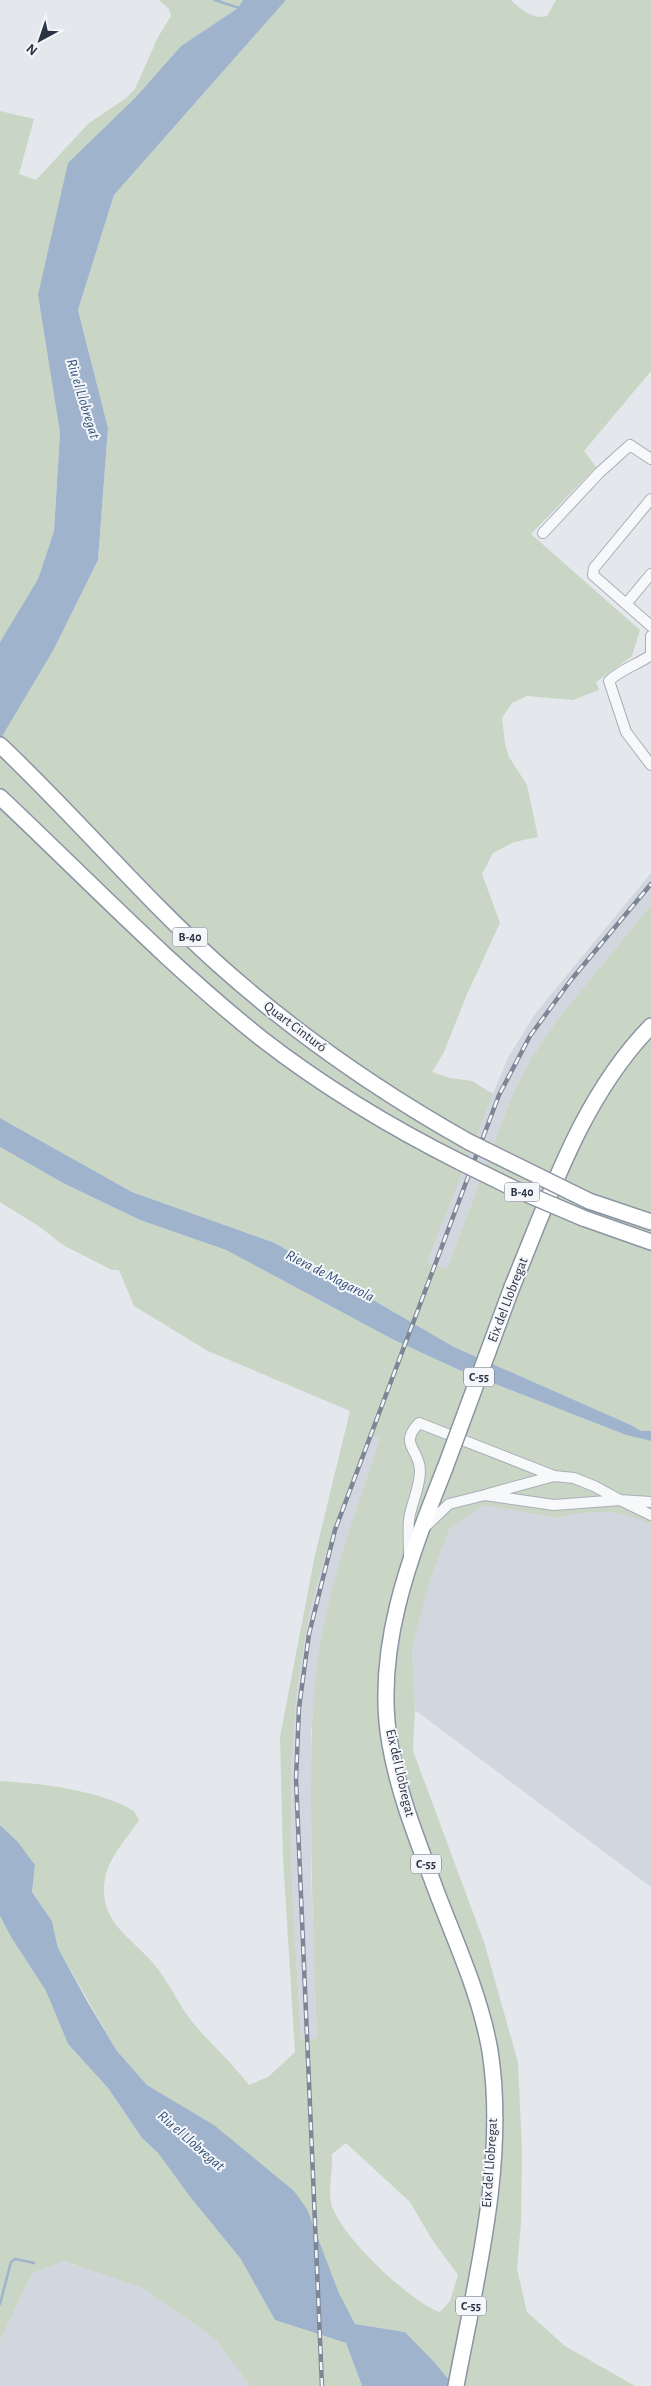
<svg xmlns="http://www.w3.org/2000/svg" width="651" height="2386" font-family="'Alegreya Sans',sans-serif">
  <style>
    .built { fill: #d2d6de }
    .green { fill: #c9d6c5; fill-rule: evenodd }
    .water { fill: #9fb4cc }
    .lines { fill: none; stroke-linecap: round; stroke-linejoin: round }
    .stream { stroke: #9fb4cc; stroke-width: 2.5 }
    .minor-casing { stroke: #a9aeb7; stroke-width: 12 }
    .highway-casing { stroke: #8b94a3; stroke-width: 18 }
    .minor { stroke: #f7f8fa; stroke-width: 10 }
    .highway { stroke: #fff; stroke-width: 15 }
    .rail-casing { stroke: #7d8696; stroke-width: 4.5 }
    .rail { stroke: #f4f6f9; stroke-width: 2.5; stroke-dasharray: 8; stroke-linecap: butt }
    .highway-bridge-casing { stroke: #8b94a3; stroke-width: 18; stroke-linecap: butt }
    .highway-bridge { stroke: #fff; stroke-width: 15 }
    .labels { text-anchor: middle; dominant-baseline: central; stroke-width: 4; stroke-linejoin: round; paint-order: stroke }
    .shield { fill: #f4f6f9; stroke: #676e7b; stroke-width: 1 }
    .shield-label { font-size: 12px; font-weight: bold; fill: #2b3445 }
    .street-label { font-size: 14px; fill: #2b3445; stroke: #f4f6f9 }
    .water-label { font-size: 15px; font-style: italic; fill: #34527a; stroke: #f4f6f9 }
  </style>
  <rect width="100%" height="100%" fill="#e4e7ec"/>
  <!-- built -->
  <path class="built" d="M651 873V905L557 1020 530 1060 511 1098 447 1269 427 1262 478 1128 509 1056 535 1014Z
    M367 1434 380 1439 355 1512 328 1608 317 1667 311 1733V1873L317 2038 301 2040 292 1887 291 1769 297 1689 309 1615 324 1560Z
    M484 1505 557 1518 584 1513 608 1512 629 1516 651 1524V1887L415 1710 412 1650 430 1580 449 1530Z
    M62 2261 143 2288 215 2339 250 2386H0V2341L32 2273Z"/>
  <!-- green -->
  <path class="green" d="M159 0H243L238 8 181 46 135 98 38 295 60 433 54 531 38 579 0 642V111L34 119 19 174 36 180 89 123 125 99 135 89 158 37 171 16 169 9Z
    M286 0H511C520 9 533 20 547 16L556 0H651V371L584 451 596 467 531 534 640 630 632 656 596 682 599 690 573 700 527 696 512 703 502 718 505 744 509 757 527 785 538 837 514 842 493 853 482 874 500 923 467 994 444 1052 432 1072 450 1078 472 1081 493 1094 427 1262 447 1269 511 1098 530 1060 557 1020 651 905V1431H641L631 1425 454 1347 275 1243 132 1192 0 1118V740L54 649 98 560 108 428 78 310 114 195Z
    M0 1147 63 1183 140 1220 226 1250 394 1340 457 1369 626 1435 651 1441V1524L629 1516 608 1512 584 1513 557 1518 484 1505 449 1530 430 1580 412 1650 415 1710 413 1751 484 1942 518 2062 522 2151 521 2222 517 2269 527 2312 565 2346 635 2386H454L405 2332 355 2324 338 2291 214 2125 147 2085 117 2051 58 1948 52 1921 32 1892 35 1865 18 1842 0 1825V1781C42 1784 97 1789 134 1811L139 1820C124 1843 104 1861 104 1890 104 1925 133 1939 153 1963 169 1981 178 2005 193 2023 211 2044 232 2063 249 2085L268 2077 295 2052 283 1858 280 1737 315 1555 350 1411 208 1351 134 1306 119 1270H112L63 1245 40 1227 0 1202ZM368 1434 380 1439C355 1512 326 1592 317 1668 311 1712 311 1756 311 1800 311 1880 314 1959 317 2038L301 2040 292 1887 291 1769 297 1689 309 1615 324 1560ZM346 2143 410 2202 431 2238 458 2275 450 2301 440 2312C411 2303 338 2234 331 2203 328 2187 333 2170 332 2154Z
    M0 1916 11 1937 46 1991 68 2044 108 2088 142 2138 158 2153 191 2198 240 2258 275 2320 346 2343 362 2386H250L215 2339 143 2288 63 2261 32 2273 0 2341Z"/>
  <!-- water -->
  <path class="water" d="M243 0H286L114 195 78 310 108 428 98 560 54 649 0 740V642L38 579 54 531 60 433 38 295 68 163 135 98 181 46 238 8Z
    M0 1118 132 1192 275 1243 454 1347 631 1425 641 1431H651V1441L626 1435 457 1369 394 1340 226 1250 140 1220 63 1183 0 1147Z
    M0 1825 18 1842 35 1865 32 1892 52 1921 58 1948 87 2001 117 2051 147 2085 214 2125 294 2191 307 2209 338 2291 355 2324 405 2332 435 2363 454 2386H362L346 2343 275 2320 240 2258 191 2198 158 2153 142 2138 108 2088 68 2044 46 1991 11 1937 0 1916Z"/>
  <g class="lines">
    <!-- stream -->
    <path class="stream" d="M215 0 239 8
      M0 2304 11 2262 15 2259 34 2263"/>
    <defs>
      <path id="minor" d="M651 499 594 568 593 575 651 626
        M543 533 599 473 630 445 651 459
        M626 604 651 574
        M651 636V652
        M651 655C637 665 621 669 609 681L626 732 651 765
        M488 1494 554 1476
        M424 1528 449 1504 485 1495 554 1505 620 1500 651 1515
        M409 1555C409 1544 408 1532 409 1520 411 1504 420 1488 420 1471 420 1449 398 1445 419 1423L554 1476 574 1478 594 1486 620 1500 651 1502"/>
      <path id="highway" d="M0 745C75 816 142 896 219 965 296 1034 380 1092 469 1142
        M0 797C86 878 169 965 262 1039 324 1087 392 1128 462 1163
        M589 1201 651 1222
        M583 1218 651 1242
        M512 1287C550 1196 581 1098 651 1026
        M445 1468C411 1554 373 1649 390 1744 398 1792 417 1839 434 1885 454 1939 480 1993 490 2051 507 2160 476 2279 456 2386"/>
    </defs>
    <!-- minor casing -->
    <use href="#minor" class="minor-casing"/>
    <!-- highway casing -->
    <use href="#highway" class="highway-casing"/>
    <!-- minor -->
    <use href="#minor" class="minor"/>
    <!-- highway -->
    <use href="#highway" class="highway"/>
    <defs>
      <path id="rail" d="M322 2386 296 1779 299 1708 309 1634 335 1530 499 1095 530 1036 571 980 651 884"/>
    </defs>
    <!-- rail casing -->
    <use href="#rail" class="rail-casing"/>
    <!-- rail -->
    <use href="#rail" class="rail"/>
    <defs>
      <path id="highway-bridge" d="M469 1142 589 1201
        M462 1163 515 1189 583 1218
        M445 1468 512 1287"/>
    </defs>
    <!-- highway-bridge casing -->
    <use href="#highway-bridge" class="highway-bridge-casing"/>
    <!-- highway-bridge -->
    <use href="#highway-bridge" class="highway-bridge"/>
  </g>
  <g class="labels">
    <!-- shield labels -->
    <g class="shield">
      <rect x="172.5" y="927.5" width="35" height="19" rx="4"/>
      <rect x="504.5" y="1182.5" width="35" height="19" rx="4"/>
      <rect x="464" y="1367.5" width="30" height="19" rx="4"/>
      <rect x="411" y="1854.5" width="30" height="19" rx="4"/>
      <rect x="456" y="2296.5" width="30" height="19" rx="4"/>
    </g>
    <g class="shield-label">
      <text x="190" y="937">B-40</text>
      <text x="522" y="1192">B-40</text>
      <text x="479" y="1377">C-55</text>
      <text x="426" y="1864">C-55</text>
      <text x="471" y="2306">C-55</text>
    </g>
    <!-- street labels -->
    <g class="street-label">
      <text transform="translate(295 1027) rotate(37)">Quart Cinturó</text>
      <text transform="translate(508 1300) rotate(-69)">Eix del Llobregat</text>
      <text transform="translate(400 1773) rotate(77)">Eix del Llobregat</text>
      <text transform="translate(490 2163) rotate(-86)">Eix del Llobregat</text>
    </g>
    <!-- water labels -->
    <g class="water-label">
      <text transform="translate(83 399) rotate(73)">Riu el Llobregat</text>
      <text transform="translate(330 1276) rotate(27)">Riera de Magarola</text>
      <text transform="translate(191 2141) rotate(41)">Riu el Llobregat</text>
    </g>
  </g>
  <!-- north arrow -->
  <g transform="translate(40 40) rotate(220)" stroke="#f4f6f9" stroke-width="4" paint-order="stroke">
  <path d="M0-4L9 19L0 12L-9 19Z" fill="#2b3445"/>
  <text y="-8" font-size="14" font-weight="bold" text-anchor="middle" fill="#2b3445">N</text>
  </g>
</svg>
